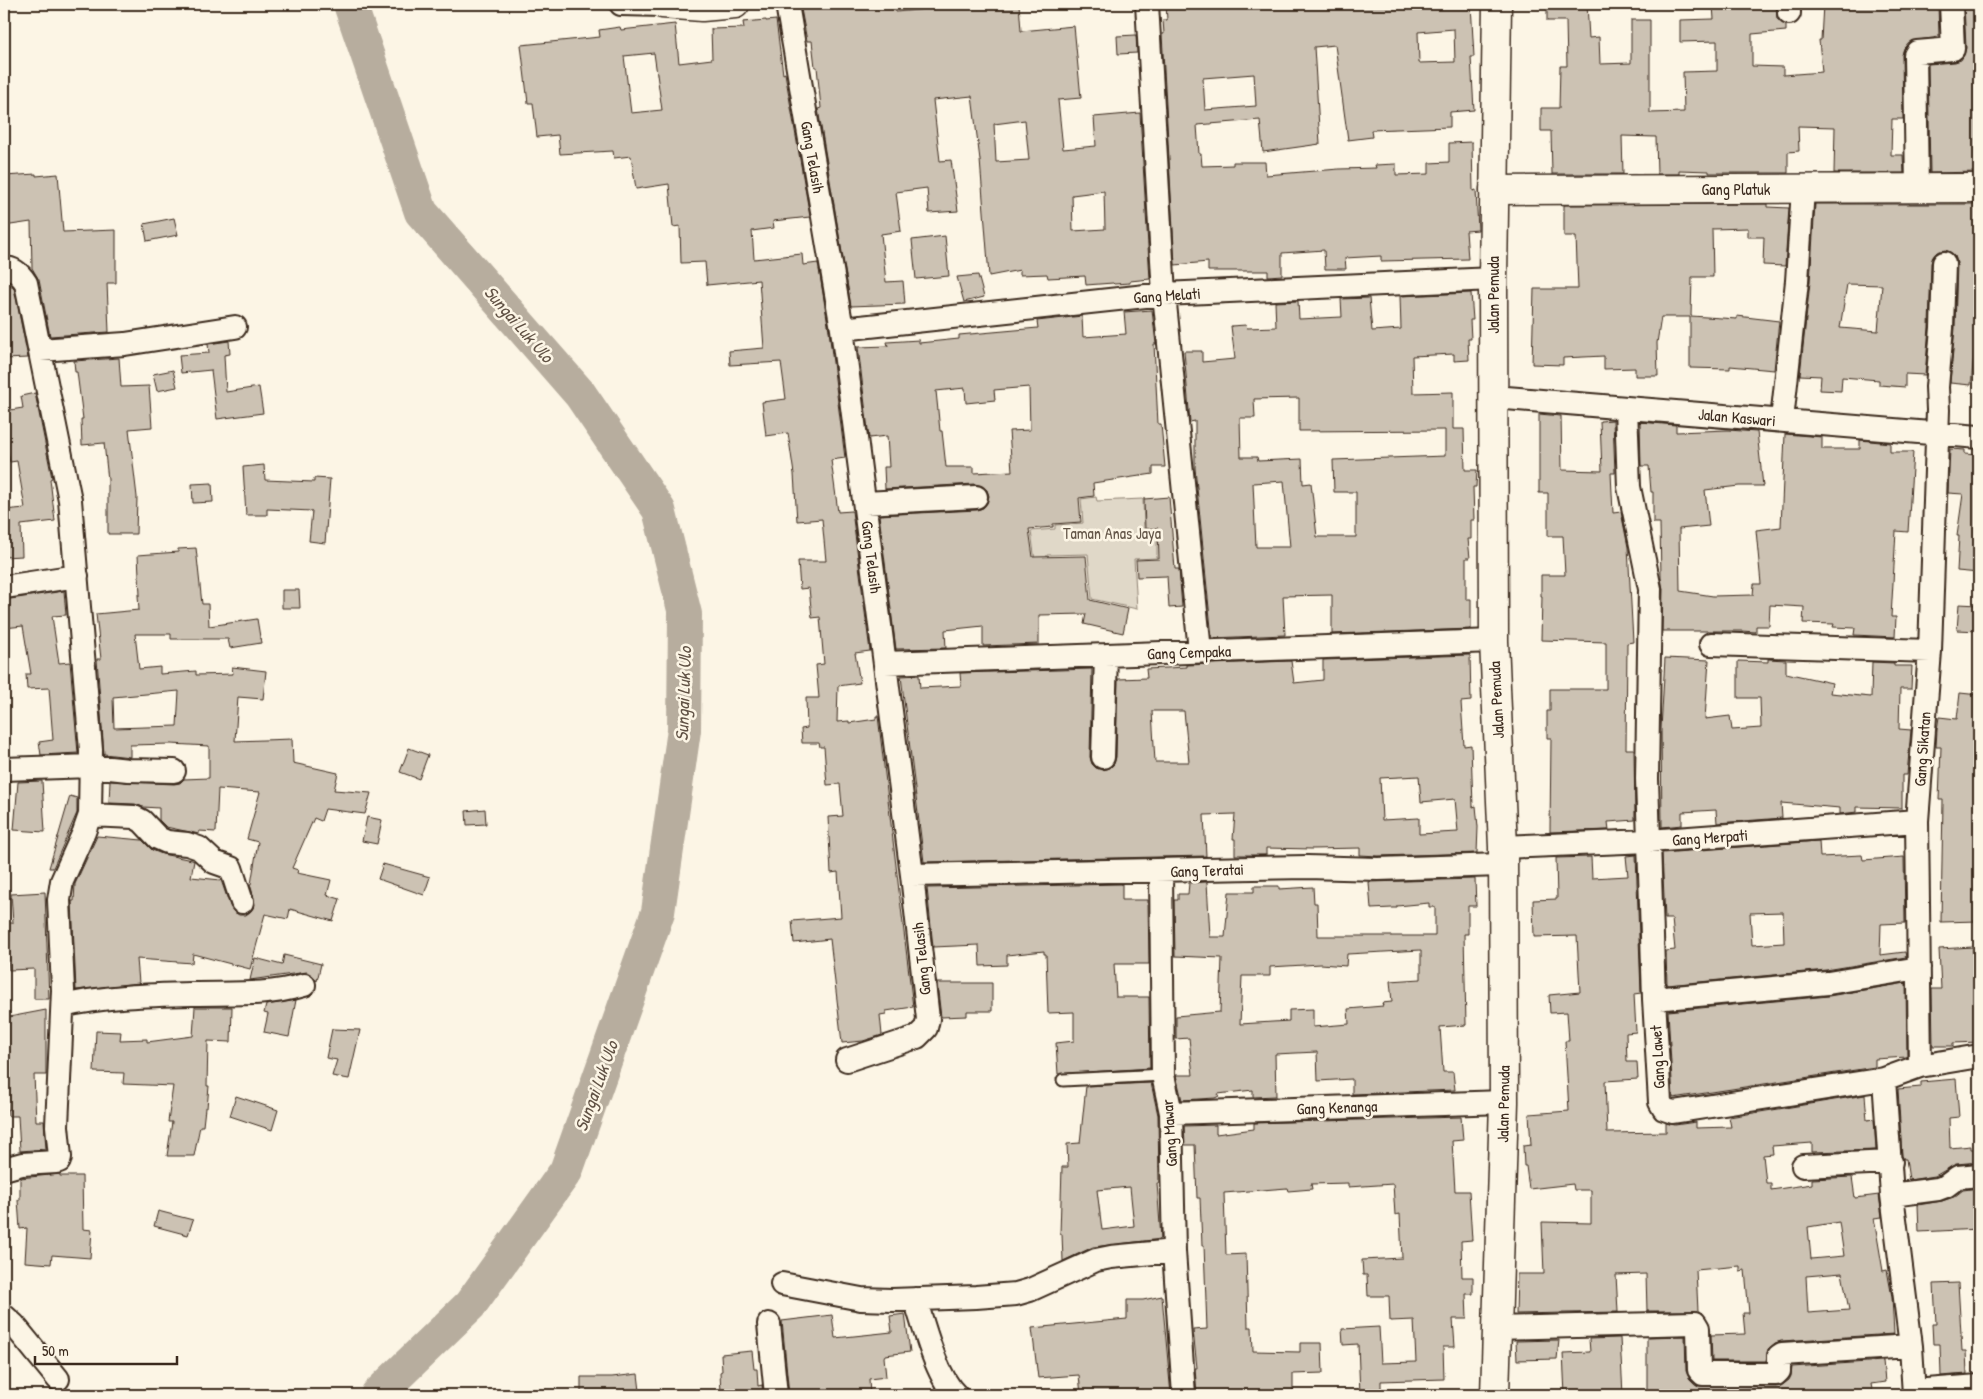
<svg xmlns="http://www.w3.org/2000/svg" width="1983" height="1399" font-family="'Patrick Hand',sans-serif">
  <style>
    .green { fill: #e0d8c8; stroke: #8e8173 }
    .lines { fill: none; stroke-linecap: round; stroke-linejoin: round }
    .river { stroke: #b7ad9e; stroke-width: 34 }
    .building { fill: #ccc2b3; stroke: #3b2a1e; fill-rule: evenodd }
    .service-casing { stroke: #3b2a1e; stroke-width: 15 }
    .minor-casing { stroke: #3b2a1e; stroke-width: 26 }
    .tertiary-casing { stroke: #3b2a1e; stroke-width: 31 }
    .secondary-casing { stroke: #3b2a1e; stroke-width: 31 }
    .service { stroke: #fcf5e5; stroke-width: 11 }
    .minor { stroke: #fcf5e5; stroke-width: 22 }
    .tertiary { stroke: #fcf5e5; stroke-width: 28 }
    .secondary { stroke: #fcf5e5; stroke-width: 28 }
    .rail { stroke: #3b2a1e; stroke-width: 4 }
    .labels { text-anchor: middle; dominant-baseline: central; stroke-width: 5; stroke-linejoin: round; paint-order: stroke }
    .street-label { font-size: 16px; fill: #3b2a1e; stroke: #fcf5e5 }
    .park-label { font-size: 16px; fill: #645648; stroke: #fcf5e5 }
    .water-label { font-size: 18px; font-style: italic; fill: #605144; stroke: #fcf5e5 }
  </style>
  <rect width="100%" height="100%" fill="#fcf5e5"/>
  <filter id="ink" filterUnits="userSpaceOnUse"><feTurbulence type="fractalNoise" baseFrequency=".02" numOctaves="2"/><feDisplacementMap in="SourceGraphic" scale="10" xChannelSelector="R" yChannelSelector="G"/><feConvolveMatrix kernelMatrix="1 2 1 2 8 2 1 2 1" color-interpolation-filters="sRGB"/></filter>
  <g filter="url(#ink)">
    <!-- green -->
    <path class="green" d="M1096 497 1097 501 1143 499 1144 529H1160V541L1157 542V558L1134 559 1137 609 1092 599 1088 554 1047 555 1046 561H1035L1031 531 1055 529V525L1083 523 1081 499Z"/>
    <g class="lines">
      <!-- river -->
      <path class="river" d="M350 4 421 212 580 394 659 510 685 614 684 730 658 912 566 1171 470 1305 377 1395"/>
    </g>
    <!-- building -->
    <path class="building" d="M849 4H895L896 12 959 6V4H1019L1021 31 1074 26 1081 98 1058 100 1063 149 1096 146 1094 117 1140 113 1150 279 1130 281V283L1114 284 1113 283 1086 285 1085 276 1048 278 1047 274 1020 275V270L989 276 980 160 972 96 933 100 940 161 951 160 958 211 929 213 927 188 896 192 901 231 881 234 886 282 903 281 905 304 851 306 818 109 821 108 817 67H815L812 41H807L801 9ZM1025 120 1029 160 996 162 994 124ZM1104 191 1105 229 1073 231 1072 195Z
      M1166 4H1280L1281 6 1316 4H1471L1474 57H1471L1474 110 1450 112V127L1371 130 1372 137 1348 140 1335 45 1314 47 1320 144 1263 152 1260 120 1197 125 1199 154H1201L1202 166 1233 165V162H1265L1266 175 1339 169 1376 168 1375 165 1396 164V175L1429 174V163L1449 162V143L1472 142 1473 191 1476 190 1478 230 1466 231 1468 259 1381 261V256L1345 258 1346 269H1325L1324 250 1282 253V275L1268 276V271H1208V262L1175 265 1162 34H1164L1163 20H1167ZM1454 29 1455 62 1419 63 1418 32ZM1254 74 1256 106 1205 110 1203 78Z
      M1547 4H1587L1589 38 1599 37 1600 64 1631 63V20H1650V113L1684 112 1683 72 1717 71V41L1680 42V20L1714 19 1713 6 1776 4 1777 19 1786 25V31L1752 34V66L1783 67V75L1822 72 1819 40H1821L1823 4H1938L1939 37 1911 41 1904 48 1902 55 1903 119H1892L1891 155H1903L1904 173H1834L1835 127 1798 126 1799 151 1788 152V173H1709V171L1679 170V174H1657L1656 137 1622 136 1623 174H1552L1551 131H1541V108H1559L1560 66H1567L1566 21H1547Z
      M1964 4H1979V172L1930 173 1928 64 1955 62 1961 60 1964 55 1966 48Z
      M766 20V21L776 20 783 74 785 73 810 217 773 221 774 228 752 231 754 259 802 254 803 265 818 263 829 331 845 458 831 460 838 512 852 511 870 651 855 653 860 683 838 686 837 722 849 721V723L876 719V716H878L913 1007 886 1011V1014L880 1015 882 1035 863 1041 842 1043 830 939 794 943 792 921 841 917 838 872 831 873 828 817 843 816 840 784 827 785 824 747H820L819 743H802L801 729 807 728 806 698H819L816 665 824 664 820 617 812 618 809 588 800 589 798 561H826L822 519 797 521 794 474 788 433 766 436 762 402 786 399 781 362 730 365 729 351 764 348 759 280 707 285 705 262 681 263 680 226 673 227 669 184 636 189 631 156 614 158 613 151 560 154 558 135 537 137 533 103H528L521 45 600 37 599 30 620 27 621 30 675 24 679 63 712 59 711 29 744 28 743 22ZM654 53 662 110 631 113 624 56Z
      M1136 35 1137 53 1118 54 1117 36Z
      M36 174V176L58 174 63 232 116 230V283H107L109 332 50 336 39 280 32 268 31 222 4 226V176Z
      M1767 204V207L1789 208 1785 266 1763 265 1764 237H1748V228L1712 229 1713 277H1692L1691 316 1737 319V316L1779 321 1774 370 1730 366V369L1690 368V317H1661L1657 343 1658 376H1635V368L1604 369V356L1563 358V365L1532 364 1534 289H1578L1576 236H1564V205Z
      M1815 204H1979V278H1973V313H1978L1971 385 1950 383 1955 328 1957 263 1955 256 1950 252 1945 250 1937 252 1933 257 1931 263 1929 327 1925 375 1905 374V387L1879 385V380L1842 377 1841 391 1820 390 1821 376 1800 375 1810 282ZM1847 284 1882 285 1878 331 1840 328Z
      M174 218 178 235 147 241 144 224Z
      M945 236 949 276 916 279 912 240Z
      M978 275 984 297 964 302 957 277Z
      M5 281 14 288 28 358 4 359V296H6Z
      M1471 293 1473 320H1470L1471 339H1468L1469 360 1454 361V354L1412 356 1413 393 1453 392V429H1464L1465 470H1477L1476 487H1473L1474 520H1471V539H1468L1470 558H1466V599H1471V629L1332 634V595L1283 596 1285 635 1212 638 1195 468V421L1190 422 1184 351H1202V362L1235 359 1231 326 1246 325 1247 328 1276 327 1275 302 1298 301 1299 319 1342 317 1341 299 1369 298 1372 331 1401 329 1400 296ZM1299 398V431L1445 430V456L1333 460 1334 492H1356V537H1317L1311 483 1303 484 1302 459 1258 461 1257 457H1241L1240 418H1255L1254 399ZM1284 481 1290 547H1256L1253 483Z
      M1152 310 1156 344H1154L1158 424H1161L1165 467H1153V474L1093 483 1094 496 1079 498 1081 522 1053 524V527L1029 529 1033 557 1086 556 1090 600 1128 609 1123 633 1084 624 1086 614 1039 615V644L983 646V626L945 630 946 648 896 649 879 515 977 510 983 508 987 503 989 496 987 490 982 486 975 484 885 489 884 467H889L887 436 869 438 858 347 888 346 887 342 919 340V343L959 339V335L1038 328 1037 321 1082 316 1083 337 1126 334 1124 312ZM1029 387 1030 430 1009 431 1012 471 974 473V467H946L942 431H940L936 391 965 388 966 403 995 400 994 390Z
      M229 341 230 354 224 355 226 392 259 387 263 413 217 419 211 370 181 373 179 355 209 353 208 344Z
      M119 358 121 387 149 386 152 427 129 429 137 497 136 534H108V480L104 443 82 445 81 419H83L77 372H75L74 361Z
      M173 370 177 387 157 391 153 374Z
      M35 393 52 478 50 479 55 521 21 525 22 556 4 557V510L25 508 17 461 10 462 4 435V411L23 408 21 396Z
      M1539 414 1561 416 1562 470 1602 471 1600 421 1613 420 1615 473H1611L1613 513 1621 512 1628 547 1633 642 1627 643 1626 749H1634L1635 820 1608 822 1609 830 1550 832 1551 738H1547V711H1550V689H1606V642L1541 640 1542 596H1541V575H1565L1563 536H1548V493H1539Z
      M1640 422 1676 425V432L1728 430 1757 432 1763 486H1739L1705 490 1709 526 1679 529 1680 591 1713 596 1753 595 1754 584H1761L1756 530 1781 527 1785 434 1822 437V449H1860V440L1890 443V452H1913L1908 532 1896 531 1891 617H1896L1895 637 1854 635 1855 628 1833 627 1834 624 1803 623 1804 607 1770 605 1769 626H1756V632L1741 631H1662L1663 589 1661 578 1660 523H1653V492H1651L1649 466H1641Z
      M1950 449 1965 450V454L1979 455V573L1957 571 1959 536H1957L1963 494 1948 493Z
      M264 465 265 480 314 482V478L330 479 325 543 309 541 312 511 267 509V515H246L243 467Z
      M212 483 213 502 193 503 192 484Z
      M1169 497 1175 569H1179L1182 607 1169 608 1167 576 1137 577 1136 560 1159 559 1158 528 1145 529 1144 499Z
      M196 548 202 604H208L209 626 257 619 261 643 230 648 228 639H171V634H135L139 669 160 667V674L196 671V675L233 674 232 667 266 671 263 699 238 697 235 741 292 739 293 763 338 773 334 790 371 793 365 814 325 809 321 821 314 818 292 868 298 870 297 873 331 880 327 895 340 899 333 921 290 909 288 919 265 914 250 969 193 954 192 963 137 959 139 983 76 990 72 901H74L75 884 97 836 142 840 152 850 162 854 192 860 194 861 191 877 221 880 230 906 234 912 239 915H246L251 911 255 905 254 898 250 884H251L258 842 247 839 260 792 218 789 216 832 199 831V834L166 827 159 820V808L143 807 135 804 109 803 110 781 174 784 180 783 184 779 209 778V746L171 744 130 745V757L104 754 97 659H101L96 614 139 610 138 595H140L138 555 178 552V549ZM179 691 177 726 114 728 113 697Z
      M282 590H299L300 608H282Z
      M64 591 66 615 52 616 59 663 70 662 78 753 41 755 39 742 53 740 49 688 27 689 26 674H31L23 626 4 628V600Z
      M1959 604 1979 605V631L1957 630Z
      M1470 655 1471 701 1461 702 1464 746 1471 745 1473 807 1476 806 1478 827 1477 853 1378 856 1360 855V848L1312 849 1266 848V855H1235V839H1233L1235 814 1204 815 1206 856 924 862 901 676 919 675 920 688 961 686 960 673 1092 669 1090 757 1092 764 1096 768 1103 770 1110 768 1114 764 1116 757 1118 679 1147 678 1146 669 1187 667V665L1291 661 1294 683 1323 680V660ZM1152 711H1184L1189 762H1155ZM1419 776 1421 802 1455 799 1458 832 1419 834V818L1382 820 1380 778Z
      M1665 658 1709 660 1705 719 1730 716 1732 730 1761 728 1760 698H1738V661L1768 662V659L1786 660V673L1832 683 1830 693 1871 697 1872 662 1894 663V666H1912L1911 689H1900L1899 729 1911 730 1907 775H1902V808L1857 807V812L1840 814V808L1781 803 1782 818 1717 823 1716 810 1682 812V825L1662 827 1661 729Z
      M1960 693 1979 695V921L1941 922 1943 800H1939L1941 747H1936L1937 730 1939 717 1957 719Z
      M409 748 428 755 419 779 400 772Z
      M42 781 45 832 14 830 18 782Z
      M70 796 77 798V813L53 868H49Z
      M485 809 486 824 467 825 466 811Z
      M367 817 382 820 377 844 362 841Z
      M1819 841 1820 857 1862 855 1863 860 1904 857 1905 923 1881 924 1880 955 1905 952 1906 957 1826 970 1667 985 1666 951 1675 950 1672 919H1665L1662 853ZM1783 912 1784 943 1752 945 1750 913Z
      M1636 855 1641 993 1634 994 1636 1032 1626 1033 1627 1062H1637L1638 1079 1605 1081 1607 1133 1666 1132V1123L1675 1125 1696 1122V1128L1731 1127 1729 1117 1865 1095 1867 1120 1874 1119 1876 1150 1812 1152V1143L1772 1146 1773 1154 1763 1155 1766 1183H1771V1190L1812 1184V1179L1852 1177 1855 1198 1879 1195 1882 1217 1874 1218 1883 1271 1887 1270 1892 1297 1894 1334 1781 1341 1775 1343 1768 1349 1766 1361H1712L1711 1335 1745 1334 1743 1313H1749L1745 1270 1740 1271V1266L1696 1270 1698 1311H1647L1646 1274 1616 1275 1618 1312 1516 1314 1517 1274H1544L1542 1222 1591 1223V1190H1574L1573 1184 1529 1189 1526 1166H1524L1523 1146 1531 1145 1529 1114 1569 1111 1565 1041H1569L1567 1012 1550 1013 1549 995 1580 992 1577 936 1534 937 1533 900 1557 899 1556 858 1591 857 1592 878 1628 876 1626 856ZM1839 1222 1844 1256 1811 1259 1808 1227ZM1842 1273 1849 1310 1808 1313 1806 1276Z
      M383 864 430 877 424 895 378 879Z
      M1475 879 1476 906H1468V934H1464L1466 1025 1440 1027 1443 1072H1453L1455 1090 1352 1094V1079L1318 1081 1317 1052 1275 1054 1276 1096 1253 1097V1090L1218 1094 1219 1096 1215 1098 1182 1100 1176 1075H1193L1189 1038 1176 1039V1016L1220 1012 1222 958 1175 956 1174 900H1178V894H1188L1189 883 1207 882 1210 937H1225L1229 892H1254V886H1279V889L1313 887 1314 903H1317L1318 936H1435V907H1429V903L1397 906V908H1392L1371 909 1369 882ZM1421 950V979L1390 981 1392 1002 1382 1003 1383 1006 1348 1009 1349 1024 1313 1027V1009L1289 1010V1021L1240 1024 1242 976H1270V967L1321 964 1346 966 1347 954Z
      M1122 884V900H1148L1149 964H1114L1116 997H1149L1150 1068 1058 1074 1056 1043 1074 1041V1012L1048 1013 1046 954H1044V951L1007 955V965L980 966 979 945 933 947 927 888Z
      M45 892 49 999H34V969L9 970 6 923H13L11 894Z
      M1973 947V968L1979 967V1042L1953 1043V1046H1933L1932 989H1941L1939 949Z
      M284 955 321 964 317 981 313 976 307 972 250 980 255 958 282 965Z
      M937 983H992V1011H967V1016L941 1017Z
      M1906 983 1907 1057 1875 1059V1067L1673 1098 1668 1011 1829 996Z
      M296 1000 289 1037 264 1032 268 1014 264 1013 266 1005Z
      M195 1007H232L231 1042 208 1041 207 1086H209L207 1108H205L203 1126H200L194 1156H167L172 1122H168L173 1086 123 1084 124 1073 94 1072 96 1031 121 1032 120 1040 147 1039V1042L193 1036Z
      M46 1010V1075H34L36 1121H44L46 1149 20 1151 18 1116H8L6 1080H4V1018Z
      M332 1029 360 1030 349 1079 332 1076 337 1060 326 1058Z
      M1956 1079 1959 1117 1949 1118 1950 1148 1971 1146V1149H1979V1162L1956 1164 1935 1176 1909 1180 1906 1159H1904L1902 1156 1898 1089 1921 1087V1082Z
      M1151 1083 1158 1115 1159 1183H1157L1161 1239 1093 1247 1063 1261 1062 1234H1060L1062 1167H1068L1067 1144 1080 1143 1086 1086ZM1130 1187 1134 1226 1102 1230 1097 1190Z
      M236 1096 278 1110 272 1130 230 1116Z
      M1461 1117 1463 1140 1452 1141 1455 1191H1469L1472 1240 1461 1241 1462 1277H1473V1294H1466L1467 1319H1453L1455 1347H1443L1444 1379 1381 1381V1395H1360L1358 1344 1343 1345 1342 1329 1379 1327 1381 1363 1416 1362 1414 1320 1390 1321 1389 1296H1368L1367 1275H1363L1362 1260 1402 1258 1400 1214 1395 1215 1393 1184 1348 1187V1183L1311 1184 1312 1189 1288 1191 1287 1188 1224 1193 1226 1255 1246 1254 1248 1327H1252L1253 1351 1300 1352V1343H1322L1323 1373 1293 1374V1395L1261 1394 1197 1395 1195 1368H1197L1193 1330 1207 1329 1204 1245H1202L1200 1198H1197L1195 1145H1185L1184 1126 1216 1125V1134L1254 1129V1123Z
      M60 1174V1176H82L83 1229 92 1230 90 1258 52 1255 51 1264 25 1262 27 1228 20 1229 18 1200H20V1178Z
      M1979 1188V1229L1919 1232 1918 1205 1942 1201 1954 1197 1963 1190Z
      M158 1211 193 1220 188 1235 154 1226Z
      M1958 1283 1962 1351H1966L1967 1374 1941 1376 1940 1344H1933L1932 1324H1936L1934 1284Z
      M1162 1296 1171 1395H1118V1393L1081 1395 1079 1375 1038 1378 1032 1328 1127 1319V1300H1143Z
      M905 1314 910 1352 885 1355 884 1357 886 1377 869 1379 870 1395H789L782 1321 832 1315 835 1338 892 1332 890 1316Z
      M1685 1336 1686 1371 1690 1379 1698 1386 1776 1387 1781 1386 1789 1380 1791 1376 1792 1367 1883 1361 1885 1382 1871 1384 1873 1395H1822V1390L1779 1391V1395H1647V1337Z
      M1620 1338 1623 1395H1565L1563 1353 1590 1352 1589 1339Z
      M1559 1340 1557 1359 1517 1360 1516 1341Z
      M752 1351 754 1369H757L758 1386 762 1385 763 1395H757V1391L721 1393 720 1372 722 1371 721 1354Z
      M638 1374 640 1391 604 1395H581V1377H612Z"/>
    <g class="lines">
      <defs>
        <path id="service" d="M1063 1080 1163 1075"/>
        <path id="minor" d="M621 4 663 5
          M787 4 842 329 912 875 928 1019 926 1028 917 1037 847 1060
          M1147 4 1164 294 1200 651
          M1789 4V13
          M1917 189 1915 55 1917 52 1953 49 1951 4
          M4 268C14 268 21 275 26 283L70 500 91 750 90 815 84 832 62 881 59 900 63 990 57 1126 60 1157 59 1161 56 1162 22 1164 4 1169
          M842 329 1164 294 1493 279
          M40 350 125 344 235 327
          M1494 397 1979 437
          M1626 408 1629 487 1650 589 1647 779 1654 999 1660 1102 1664 1109 1673 1112 1884 1079
          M1782 420 1797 281 1803 189
          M865 503 976 497
          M4 587 77 576
          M1711 644 1930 651
          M885 663 1494 641
          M1103 757 1106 655
          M4 769 91 766 128 770 174 771
          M90 815 134 817 142 821 158 838 167 842 187 844 199 848 214 862 231 868 242 902
          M1503 847 1649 841 1917 821
          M1161 871 1163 1075 1171 1113 1174 1251 1184 1395
          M912 875 1307 867 1378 869 1501 865
          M1654 999 1828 983 1919 968
          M63 1006C105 996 150 995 193 994 231 993 267 996 304 985
          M1920 1066 1917 821 1930 651 1938 410 1937 387 1942 328 1944 263
          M1171 1113 1504 1102
          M1803 1166 1891 1162
          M1892 1195 1938 1189 1946 1186 1958 1177 1979 1175
          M782 1284 861 1299 892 1300 976 1297 1016 1294 1030 1290 1096 1260 1111 1257 1174 1251
          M915 1299C924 1326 936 1376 956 1395
          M4 1316 14 1325 58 1379
          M769 1324 776 1395
          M1497 1328 1695 1323 1698 1328 1699 1370 1703 1374H1776L1779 1371V1356L1782 1354 1911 1346
          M1914 1391 1979 1386
          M1914 1395 1911 1346 1892 1195 1884 1079 1920 1066 1979 1056"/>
        <path id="tertiary" d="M662 4 702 7 735 4
          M1494 190 1979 188"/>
        <path id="secondary" d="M1495 1395 1504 1102 1503 847 1494 641 1493 279 1497 4"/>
      </defs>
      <!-- service casing -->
      <use href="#service" class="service-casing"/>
      <!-- minor casing -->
      <use href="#minor" class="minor-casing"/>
      <!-- tertiary casing -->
      <use href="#tertiary" class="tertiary-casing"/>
      <!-- secondary casing -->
      <use href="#secondary" class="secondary-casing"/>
      <!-- service -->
      <use href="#service" class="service"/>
      <!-- minor -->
      <use href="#minor" class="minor"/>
      <!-- tertiary -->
      <use href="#tertiary" class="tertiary"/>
      <!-- secondary -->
      <use href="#secondary" class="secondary"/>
      <!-- rail -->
      <path class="rail" d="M4 1385 13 1395"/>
    </g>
  </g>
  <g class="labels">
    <!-- street labels -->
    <g class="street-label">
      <text transform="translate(813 157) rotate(80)">Gang Telasih</text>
      <text x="1736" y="189">Gang Platuk</text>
      <text transform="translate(1167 295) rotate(-4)">Gang Melati</text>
      <text transform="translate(1493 295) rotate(-90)">Jalan Pemuda</text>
      <text transform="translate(1737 417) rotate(5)">Jalan Kaswari</text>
      <text transform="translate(872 557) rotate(83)">Gang Telasih</text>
      <text transform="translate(1189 652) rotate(-2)">Gang Cempaka</text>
      <text transform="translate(1496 700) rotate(-93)">Jalan Pemuda</text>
      <text transform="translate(1922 749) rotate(-86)">Gang Sikatan</text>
      <text transform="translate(1710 837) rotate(-4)">Gang Merpati</text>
      <text transform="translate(1207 870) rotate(-2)">Gang Teratai</text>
      <text transform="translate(921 959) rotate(-96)">Gang Telasih</text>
      <text transform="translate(1657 1057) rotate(-93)">Gang Lawet</text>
      <text transform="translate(1503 1104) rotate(-89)">Jalan Pemuda</text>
      <text transform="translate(1337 1107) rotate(-2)">Gang Kenanga</text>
      <text transform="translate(1169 1133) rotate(-94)">Gang Mawar</text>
    </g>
    <!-- park labels -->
    <g class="park-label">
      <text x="1112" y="533">Taman Anas Jaya</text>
    </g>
    <!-- water labels -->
    <g class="water-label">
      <text transform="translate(519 324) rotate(49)">Sungai Luk Ulo</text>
      <text transform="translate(683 694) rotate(-88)">Sungai Luk Ulo</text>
      <text transform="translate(596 1086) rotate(-70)">Sungai Luk Ulo</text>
    </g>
  </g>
  <!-- margin -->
  <rect width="1983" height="1399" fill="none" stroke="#fcf5e5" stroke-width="20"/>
  <rect x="10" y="10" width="1963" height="1379" fill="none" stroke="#3b2a1e" stroke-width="2" filter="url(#ink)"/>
  <!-- scale -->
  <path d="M35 1356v8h142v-8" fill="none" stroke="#3b2a1e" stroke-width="2.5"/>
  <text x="42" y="1356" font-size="15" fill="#3b2a1e" stroke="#fcf5e5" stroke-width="4" paint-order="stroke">50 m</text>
</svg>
